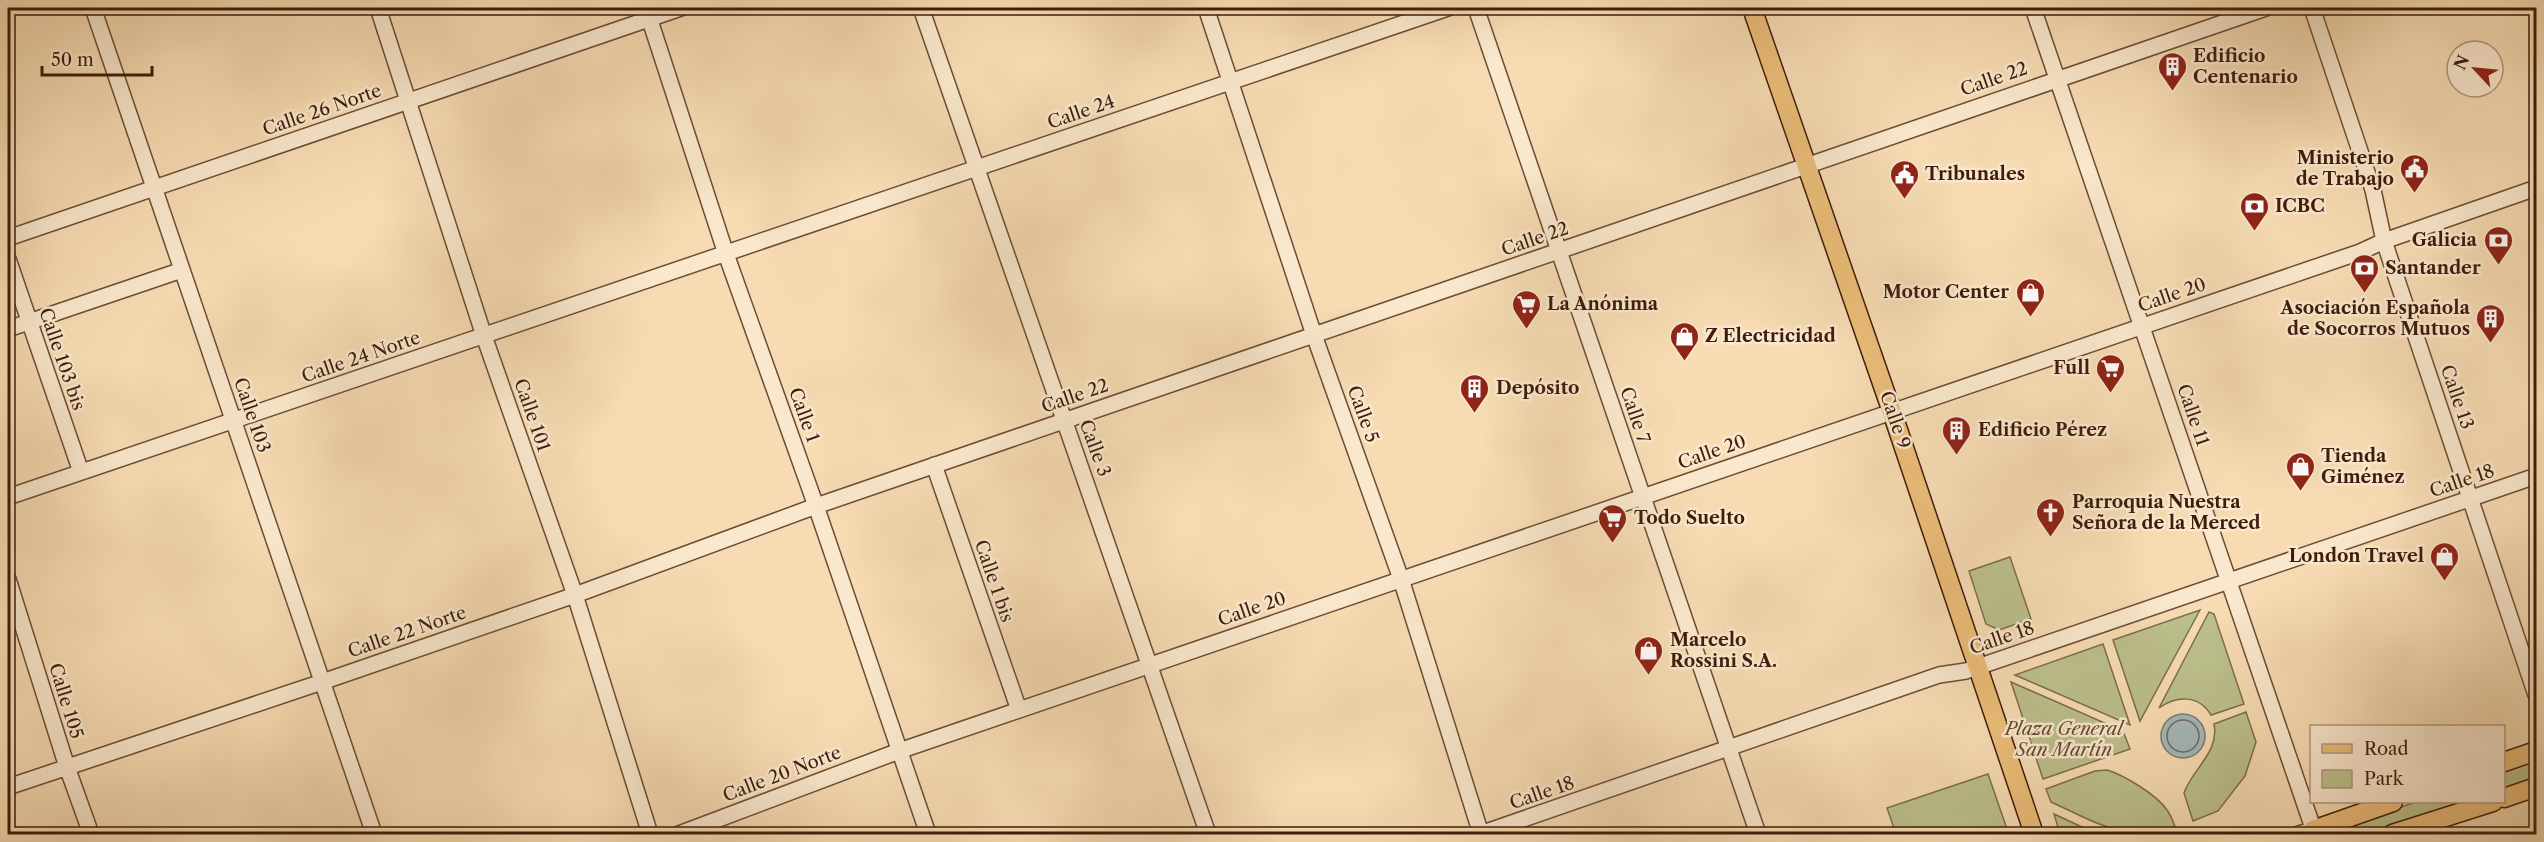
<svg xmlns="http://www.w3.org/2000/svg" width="2544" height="842" font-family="'Libre Caslon Text',serif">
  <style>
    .green { fill: #bcc08d; stroke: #7d6e4c; stroke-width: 1.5 }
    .water { fill: #a4b8b9; stroke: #7b7a73; stroke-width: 1.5 }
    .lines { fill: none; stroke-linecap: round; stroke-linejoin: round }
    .shore { stroke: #716a62; stroke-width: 1.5 }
    .minor-casing { stroke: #6c4c35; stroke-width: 18 }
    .major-casing { stroke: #3e1c0b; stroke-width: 21 }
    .minor { stroke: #fae8ce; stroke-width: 15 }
    .major { stroke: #ecbe7a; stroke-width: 18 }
    .labels { text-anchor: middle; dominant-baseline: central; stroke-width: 5; stroke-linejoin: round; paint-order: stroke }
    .poi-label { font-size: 18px; font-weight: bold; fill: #3e1c0b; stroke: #fae8ce; text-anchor: start }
    .street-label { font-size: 18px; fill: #3e1c0b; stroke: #fae8ce }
    .park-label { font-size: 18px; font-style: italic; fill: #644d32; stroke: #fae8ce }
  </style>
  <rect width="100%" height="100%" fill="#f7dcb3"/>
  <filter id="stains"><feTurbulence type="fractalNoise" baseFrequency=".00333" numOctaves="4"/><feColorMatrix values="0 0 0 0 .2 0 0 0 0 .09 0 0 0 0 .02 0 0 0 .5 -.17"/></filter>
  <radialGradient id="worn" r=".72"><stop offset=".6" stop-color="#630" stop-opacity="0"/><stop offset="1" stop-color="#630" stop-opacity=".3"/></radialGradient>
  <!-- green -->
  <path class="green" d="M2010 557 2031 619 1999 630 1986 624 1969 571Z
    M2200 610 2140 721 2113 640Z
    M2209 612 2214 614 2244 704 2211 715C2199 695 2177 695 2159 708Z
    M2103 644 2130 725 2015 675Z
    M2011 682 2123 731 2130 749 2043 779Z
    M2246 712 2256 742 2245 776 2218 811 2193 821 2184 793C2192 769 2220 752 2214 724Z
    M2529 763H2536V778L2504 790V772Z
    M2107 770C2124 775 2157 795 2167 810 2171 815 2173 821 2175 827 2124 842 2097 823 2051 802L2046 789 2095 771Z
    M1988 774 2008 832 2000 834H1896L1887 808Z
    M2416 802H2469L2372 834H2340V830L2346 825Z
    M2054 814 2097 834H2060Z"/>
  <!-- water -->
  <path class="water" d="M2161 736a22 22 0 1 1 44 0a22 22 0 1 1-44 0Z"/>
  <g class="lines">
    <!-- shore -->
    <path class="shore" d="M2167 736a16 16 0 1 1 32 0a16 16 0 1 1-32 0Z"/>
    <defs>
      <path id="minor" d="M93 8 374 834
        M378 8 484 336 575 595 650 834
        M646 8 726 254 816 506 928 834
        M921 8 1208 834
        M1206 8 1314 335 1401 579 1481 834
        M1476 8 1758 834
        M2033 8 2315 834
        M2312 8 2373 190 2384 241 2536 695
        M8 238 681 8
        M8 259 81 472
        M8 329 182 270
        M934 465 1019 710
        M8 497 1448 8
        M8 579 67 767 91 834
        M8 787 322 682 575 595 816 506 2266 8
        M679 834 899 751 2360 252 2384 241 2536 188
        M1480 834 1939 675 1966 671 2536 476
        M2299 834 2313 830"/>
      <path id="major" d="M1752 8 1892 412 2034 834
        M2504 762 2536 751
        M2504 798 2536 787
        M2313 830 2393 802
        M2392 834 2493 802"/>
    </defs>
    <!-- minor casing -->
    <use href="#minor" class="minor-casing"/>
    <!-- major casing -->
    <use href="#major" class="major-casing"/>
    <!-- minor -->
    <use href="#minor" class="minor"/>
    <!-- major -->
    <use href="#major" class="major"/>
  </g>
  <!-- icons -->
  <defs>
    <symbol id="building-pin" viewBox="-11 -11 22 30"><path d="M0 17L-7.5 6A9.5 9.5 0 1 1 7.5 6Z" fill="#8f2418" stroke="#fae8ce"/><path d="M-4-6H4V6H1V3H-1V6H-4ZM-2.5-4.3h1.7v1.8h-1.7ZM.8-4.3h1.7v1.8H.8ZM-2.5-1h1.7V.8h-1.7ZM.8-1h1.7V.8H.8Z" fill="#fff"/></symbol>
    <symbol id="civic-pin" viewBox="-11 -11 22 30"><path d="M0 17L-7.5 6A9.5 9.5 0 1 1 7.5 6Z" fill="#8f2418" stroke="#fae8ce"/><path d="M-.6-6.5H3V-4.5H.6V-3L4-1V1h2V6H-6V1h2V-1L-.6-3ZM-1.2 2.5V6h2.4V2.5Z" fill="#fff"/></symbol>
    <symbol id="bank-pin" viewBox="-11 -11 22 30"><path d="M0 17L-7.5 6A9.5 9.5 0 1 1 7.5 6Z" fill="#8f2418" stroke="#fae8ce"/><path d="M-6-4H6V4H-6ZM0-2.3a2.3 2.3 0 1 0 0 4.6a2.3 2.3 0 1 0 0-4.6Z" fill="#fff"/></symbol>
    <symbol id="shop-pin" viewBox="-11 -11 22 30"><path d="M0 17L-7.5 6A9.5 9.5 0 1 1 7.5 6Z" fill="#8f2418" stroke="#fae8ce"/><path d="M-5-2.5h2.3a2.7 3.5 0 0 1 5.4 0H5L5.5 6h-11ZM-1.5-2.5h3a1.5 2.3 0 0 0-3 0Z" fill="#fff"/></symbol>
    <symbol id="supermarket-pin" viewBox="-11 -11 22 30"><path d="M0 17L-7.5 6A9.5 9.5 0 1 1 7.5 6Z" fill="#8f2418" stroke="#fae8ce"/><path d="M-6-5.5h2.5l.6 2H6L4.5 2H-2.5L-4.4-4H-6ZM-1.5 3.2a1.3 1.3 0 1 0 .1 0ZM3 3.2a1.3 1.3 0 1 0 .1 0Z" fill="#fff"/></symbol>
    <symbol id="church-pin" viewBox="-11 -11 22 30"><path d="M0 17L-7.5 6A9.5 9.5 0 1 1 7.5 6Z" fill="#8f2418" stroke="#fae8ce"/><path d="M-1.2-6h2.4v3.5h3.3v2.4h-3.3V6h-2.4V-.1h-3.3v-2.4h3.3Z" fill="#fff"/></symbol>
  </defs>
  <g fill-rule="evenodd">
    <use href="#building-pin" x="2156" y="50" width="33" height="45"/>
    <use href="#civic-pin" x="2398" y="152" width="33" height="45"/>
    <use href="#civic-pin" x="1888" y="158" width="33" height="45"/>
    <use href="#bank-pin" x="2238" y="190" width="33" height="45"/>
    <use href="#bank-pin" x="2482" y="224" width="33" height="45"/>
    <use href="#bank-pin" x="2348" y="252" width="33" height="45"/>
    <use href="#shop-pin" x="2014" y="276" width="33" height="45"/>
    <use href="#supermarket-pin" x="1510" y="288" width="33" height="45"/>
    <use href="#building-pin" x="2474" y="302" width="33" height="45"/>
    <use href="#shop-pin" x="1668" y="320" width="33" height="45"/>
    <use href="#supermarket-pin" x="2094" y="352" width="33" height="45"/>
    <use href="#building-pin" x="1458" y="372" width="33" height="45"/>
    <use href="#building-pin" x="1940" y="414" width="33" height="45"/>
    <use href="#shop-pin" x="2284" y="450" width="33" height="45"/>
    <use href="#church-pin" x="2034" y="496" width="33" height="45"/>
    <use href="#supermarket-pin" x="1596" y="502" width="33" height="45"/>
    <use href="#shop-pin" x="2428" y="540" width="33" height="45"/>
    <use href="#shop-pin" x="1632" y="634" width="33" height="45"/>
  </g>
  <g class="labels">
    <!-- poi labels -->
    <g class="poi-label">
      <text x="2193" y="56">Edificio<tspan x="2193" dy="21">Centenario</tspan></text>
      <text x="2394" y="158" text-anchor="end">Ministerio<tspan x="2394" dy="21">de Trabajo</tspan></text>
      <text x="1925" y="174">Tribunales</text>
      <text x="2275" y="206">ICBC</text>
      <text x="2477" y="240" text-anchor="end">Galicia</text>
      <text x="2385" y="268">Santander</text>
      <text x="2009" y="292" text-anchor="end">Motor Center</text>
      <text x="1547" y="304">La Anónima</text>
      <text x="2470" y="308" text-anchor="end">Asociación Española<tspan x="2470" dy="21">de Socorros Mutuos</tspan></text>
      <text x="1705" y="336">Z Electricidad</text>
      <text x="2090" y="368" text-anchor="end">Full</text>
      <text x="1496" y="388">Depósito</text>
      <text x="1978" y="430">Edificio Pérez</text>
      <text x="2321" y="456">Tienda<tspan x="2321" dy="21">Giménez</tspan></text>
      <text x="2072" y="502">Parroquia Nuestra<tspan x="2072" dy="21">Señora de la Merced</tspan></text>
      <text x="1634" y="518">Todo Suelto</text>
      <text x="2424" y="556" text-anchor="end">London Travel</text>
      <text x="1670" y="640">Marcelo<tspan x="1670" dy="21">Rossini S.A.</tspan></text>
    </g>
    <!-- street labels -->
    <g class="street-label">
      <text transform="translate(1994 79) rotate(-19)">Calle 22</text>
      <text transform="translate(322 110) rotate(-19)">Calle 26 Norte</text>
      <text transform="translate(1081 112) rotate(-19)">Calle 24</text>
      <text transform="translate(1535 239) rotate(-19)">Calle 22</text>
      <text transform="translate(2172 295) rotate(-19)">Calle 20</text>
      <text transform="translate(361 357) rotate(-19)">Calle 24 Norte</text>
      <text transform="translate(62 359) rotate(71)">Calle 103 bis</text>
      <text transform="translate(1075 396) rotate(-19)">Calle 22</text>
      <text transform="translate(2457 397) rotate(71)">Calle 13</text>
      <text transform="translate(1363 414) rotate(70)">Calle 5</text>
      <text transform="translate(252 415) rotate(71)">Calle 103</text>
      <text transform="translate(532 415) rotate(71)">Calle 101</text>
      <text transform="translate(804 415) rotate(70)">Calle 1</text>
      <text transform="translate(1635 415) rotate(71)">Calle 7</text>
      <text transform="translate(2193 415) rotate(71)">Calle 11</text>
      <text transform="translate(1895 420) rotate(71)">Calle 9</text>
      <text transform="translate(1095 448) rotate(70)">Calle 3</text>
      <text transform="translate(1712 452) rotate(-19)">Calle 20</text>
      <text transform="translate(2462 481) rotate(-19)">Calle 18</text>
      <text transform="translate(994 581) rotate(71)">Calle 1 bis</text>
      <text transform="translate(1252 609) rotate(-19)">Calle 20</text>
      <text transform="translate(407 632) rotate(-19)">Calle 22 Norte</text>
      <text transform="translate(2002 638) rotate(-19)">Calle 18</text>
      <text transform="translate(66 701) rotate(73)">Calle 105</text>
      <text transform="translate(782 774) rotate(-21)">Calle 20 Norte</text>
      <text transform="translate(1542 793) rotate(-19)">Calle 18</text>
    </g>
    <!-- park labels -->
    <g class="park-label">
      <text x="2064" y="729">Plaza General<tspan x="2064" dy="21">San Martín</tspan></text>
    </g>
  </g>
  <!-- margin -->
  <rect width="2544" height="842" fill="none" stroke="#f7dcb3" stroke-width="30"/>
  <rect x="9" y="9" width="2526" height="824" fill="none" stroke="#3e1c0b" stroke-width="3"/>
  <rect x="15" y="15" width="2514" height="812" fill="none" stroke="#3e1c0b" stroke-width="1.5"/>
  <!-- legend -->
  <rect x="2310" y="725" width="195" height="78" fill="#fae8ce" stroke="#af9680" stroke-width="1.5"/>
  <rect x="2322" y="744" width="30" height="9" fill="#ecbe7a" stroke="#af9680" stroke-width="1.5"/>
  <text x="2364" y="755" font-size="18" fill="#3e1c0b">Road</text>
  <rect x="2322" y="770" width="30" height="18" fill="#bcc08d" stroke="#af9680" stroke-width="1.5"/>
  <text x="2364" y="785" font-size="18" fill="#3e1c0b">Park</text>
  <!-- north arrow -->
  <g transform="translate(2475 69) rotate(296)"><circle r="28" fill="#fae8ce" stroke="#af9680" stroke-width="1.5"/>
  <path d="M0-4.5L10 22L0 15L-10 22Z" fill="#8f2418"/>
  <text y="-9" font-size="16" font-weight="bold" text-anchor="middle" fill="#3e1c0b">N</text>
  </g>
  <!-- scale -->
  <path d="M42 66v9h110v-9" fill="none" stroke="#3e1c0b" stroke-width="3"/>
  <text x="51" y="66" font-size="18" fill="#3e1c0b" stroke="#fae8ce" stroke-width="4.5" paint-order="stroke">50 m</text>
  <rect width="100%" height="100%" filter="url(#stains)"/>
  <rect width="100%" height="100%" fill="url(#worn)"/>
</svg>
